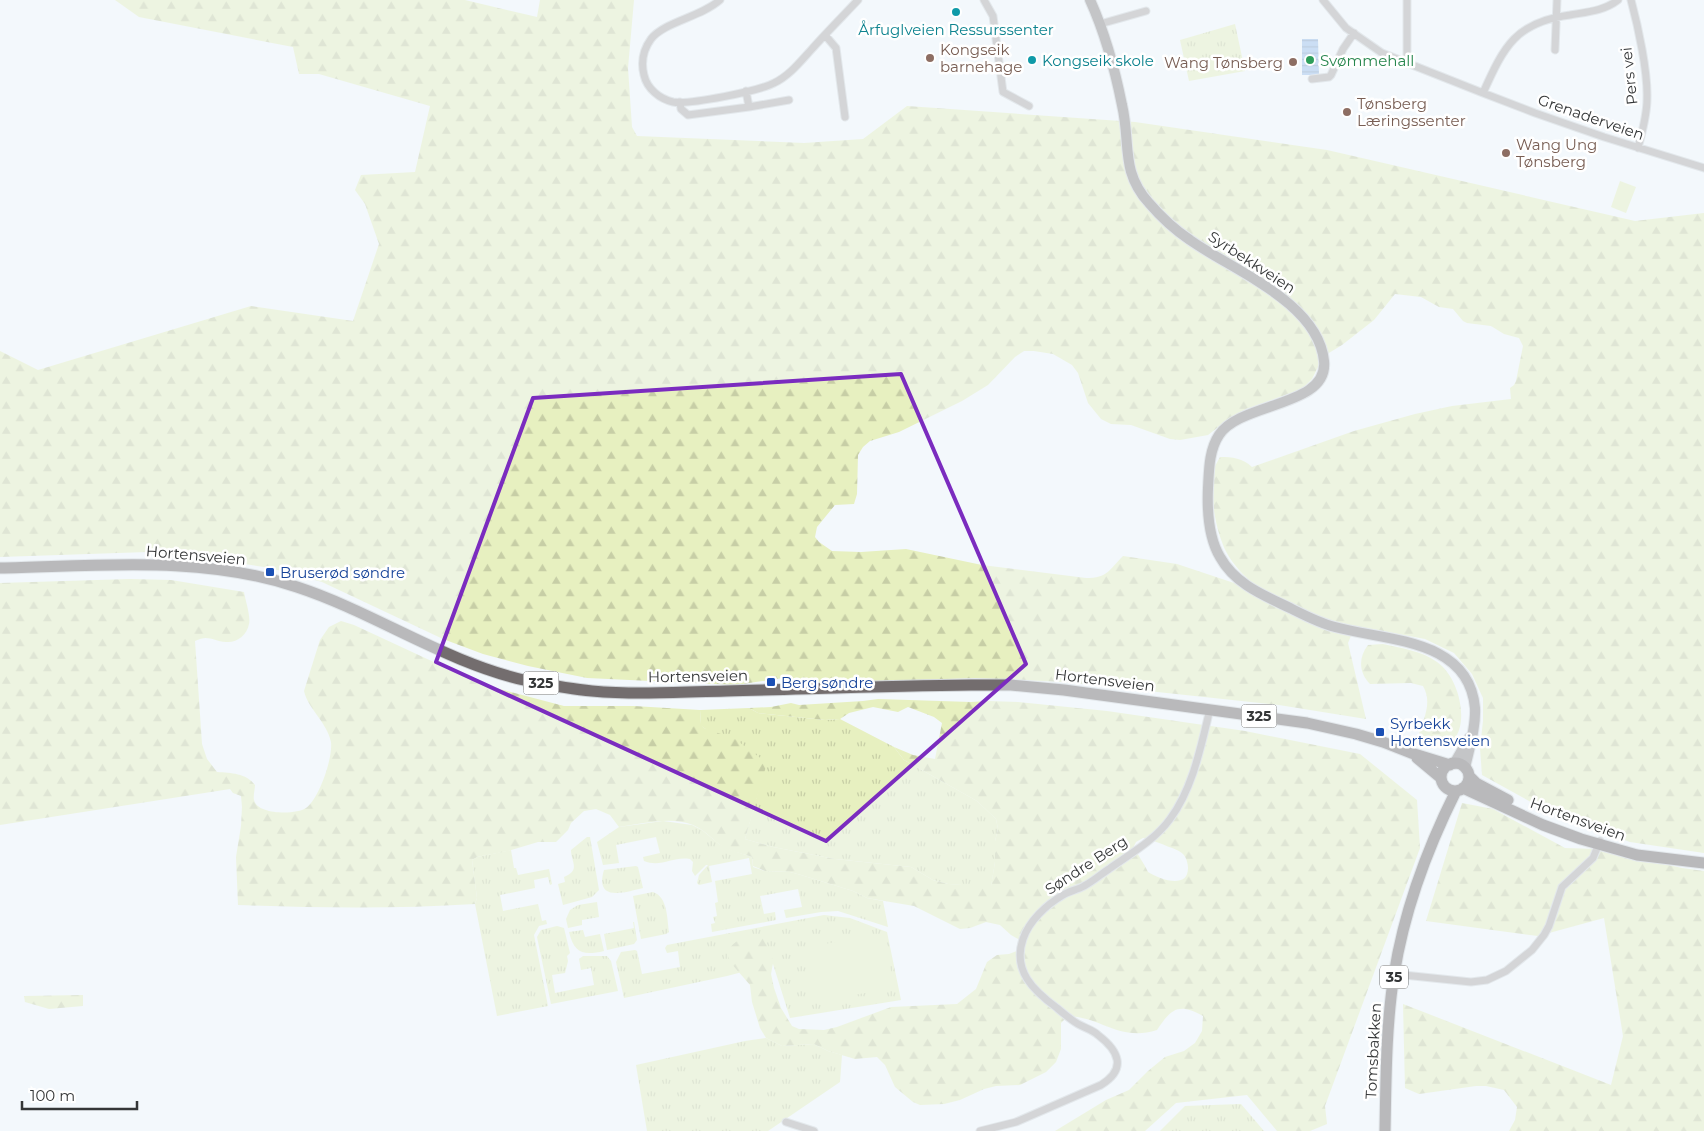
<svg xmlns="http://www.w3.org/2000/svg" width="1704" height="1131" font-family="Montserrat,sans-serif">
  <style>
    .grass { fill: url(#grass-tufts) }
    .forest { fill: url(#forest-firs); fill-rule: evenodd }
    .pitch { fill: #e7f0c0 }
    .water { fill: url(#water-rules) }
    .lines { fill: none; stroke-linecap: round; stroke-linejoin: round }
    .minor-casing { stroke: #d1d5d9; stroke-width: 9 }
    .secondary-casing { stroke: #d1d5d9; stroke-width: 12 }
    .primary-casing { stroke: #d1d5d9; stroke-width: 13 }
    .minor { stroke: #afacac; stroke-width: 7 }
    .secondary { stroke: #8c8788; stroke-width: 10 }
    .primary { stroke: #736d6e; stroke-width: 11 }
    .marked { fill: none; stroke: #7b2cbf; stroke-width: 4; stroke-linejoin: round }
    .culture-dot { fill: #0f9aa8; stroke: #fff; stroke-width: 2 }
    .education-dot { fill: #8d6e63; stroke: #fff; stroke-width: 2 }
    .leisure-dot { fill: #2e9e5b; stroke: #fff; stroke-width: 2 }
    .transit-dot { fill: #1a4fb4; stroke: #fff; stroke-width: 2 }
    .labels { text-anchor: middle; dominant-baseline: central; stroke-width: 5; stroke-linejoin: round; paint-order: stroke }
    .shield { fill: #fff; stroke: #717273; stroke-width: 1 }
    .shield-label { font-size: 14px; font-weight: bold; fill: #343637 }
    .culture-label { font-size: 15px; fill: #0d838f; stroke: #fff }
    .education-label { font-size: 15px; fill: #785e54; stroke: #fff; text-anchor: start }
    .leisure-label { font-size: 15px; fill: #27864d; stroke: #fff; text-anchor: start }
    .street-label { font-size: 15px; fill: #343637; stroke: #fff }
    .transit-label { font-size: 15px; fill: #164399; stroke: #fff; text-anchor: start }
  </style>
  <defs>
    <pattern id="grass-tufts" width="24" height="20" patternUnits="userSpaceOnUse" patternTransform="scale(1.25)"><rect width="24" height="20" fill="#e7f0c0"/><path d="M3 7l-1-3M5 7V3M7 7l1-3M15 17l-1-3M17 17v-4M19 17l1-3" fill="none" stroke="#c7cea6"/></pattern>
    <pattern id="forest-firs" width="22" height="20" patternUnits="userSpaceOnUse" patternTransform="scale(1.25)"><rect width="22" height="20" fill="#e7f0c0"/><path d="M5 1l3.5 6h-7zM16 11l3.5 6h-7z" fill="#c7cea6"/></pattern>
    <pattern id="water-rules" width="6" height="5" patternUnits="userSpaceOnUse" patternTransform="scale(1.25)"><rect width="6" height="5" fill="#9cbfec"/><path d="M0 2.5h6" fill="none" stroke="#809cc0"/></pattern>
  </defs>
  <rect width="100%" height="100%" fill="#f3f8fc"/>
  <!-- grass -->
  <path class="grass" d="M1235 24 1245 71 1189 81 1180 40Z
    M749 708 758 713 825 720 840 719 894 747 904 760 977 801 996 819 998 829 995 841V862L991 887 948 884 933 880 911 867 835 859 773 847 745 839 766 763 704 728 701 725 700 710Z
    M663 821 692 825 702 830 719 844 731 850 752 857 753 867 765 871 790 872 801 875 853 891 867 898 883 901 888 927 838 911 821 912 786 918 784 910 802 907 798 889 760 896 764 914 775 912 776 920 712 932 711 924 715 923 713 917 717 916 715 903 718 902 715 881 752 874 749 858 709 866 712 882 699 885 697 883 699 875 708 865H706L695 876 692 871 693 862 690 859C673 856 661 868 644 861L643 857 660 853 656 837 616 845 619 863 603 865 597 842 619 827Z
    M587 837H590L599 890 592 897 563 905 558 884 565 882 564 877C581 870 571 862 571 850Z
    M511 850 514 868H516L518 875 549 869 552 884 550 885 548 877 534 880 535 888 500 895 503 911 538 904 542 921 546 920 547 924 539 926 534 935 548 1006 497 1016 475 904 477 898 472 860 477 857Z
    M636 866 638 867 643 888C626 892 594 903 604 870Z
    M653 892C668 897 667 919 669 932L666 934 641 939 633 896Z
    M597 902 599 917 582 920V925L568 928 566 919 570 910 578 905Z
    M824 915 850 918 887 932 901 1000 790 1018 773 964 727 976 624 998 616 962 621 952 635 950 637 951 642 974 680 967 678 951 667 953 665 948 667 945Z
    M633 922H634L637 940 634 944 607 950 604 934 634 928Z
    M557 926 564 928 570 953 567 956 568 961 565 973 552 975 555 993 594 985 591 968 581 970 579 959 583 956H607L611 961 618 991 551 1004 537 937 541 930Z
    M583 930 585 937 600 934 604 951C583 956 574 953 569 932Z
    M766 1038 782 1046 814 1044 828 1051 842 1055 840 1082 768 1131H647L636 1065 745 1041Z
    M1241 1104 1264 1131H1160L1185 1106Z"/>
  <!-- forest -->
  <path class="forest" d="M115 0H465L537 17 540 0H634L628 68 632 127 637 136 804 143 863 139 907 106 1135 122 1327 150 1635 221 1704 213V853L1630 842 1551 813 1482 775 1480 748 1483 721V698L1472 674 1454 653 1425 639 1367 628 1353 631 1348 643 1366 719 1279 705 1064 682 975 678 806 684 783 678 736 685 587 678 528 666 483 654 443 639 322 582 270 568 206 558 147 552 0 557V351L38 370 251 306 353 321 379 244 365 204 355 190 361 175 415 172 430 106 319 74H299L293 47 139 17ZM1395 294 1421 297 1439 307 1453 309 1463 321 1467 323 1491 326 1504 334 1519 338 1523 346 1516 381 1514 385 1510 388 1511 399 1452 406 1415 414 1354 431 1252 467C1243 458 1232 457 1220 457 1218 461 1216 464 1214 468 1208 487 1215 524 1222 542 1226 555 1237 569 1247 578L1237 584 1177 564 1123 556C1109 570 1108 578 1086 578L982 565 906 549 861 552 832 551 819 542 815 537 817 527 835 505 854 504 857 494 858 455 863 447 870 441 899 432 962 401 988 385 1015 357 1024 351H1034L1053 354 1072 365 1078 373 1088 403 1101 419 1111 424 1131 425 1170 439 1180 440 1208 435 1230 418 1246 409 1302 389 1312 379 1319 365V359L1342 345 1374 320Z
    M130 579 171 580 244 592C245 599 251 617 249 624 247 635 237 643 226 642 213 641 208 634 195 641L202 744 207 759 217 772C231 773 246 773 255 785 255 789 253 796 254 800 257 815 296 815 306 808 319 799 333 758 331 742 327 722 308 709 304 691L320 640 329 627 341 621 354 625 481 684 564 706H634L700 710 701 724 704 728 735 739 767 763 745 839 773 847 835 859 911 867 933 880 948 884 991 886 995 862V841L998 829 996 819 977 801 904 760 894 747 913 755 935 759 942 723 934 717 908 707 898 712 873 707 849 713 840 719 825 720 758 713 749 708 771 707 791 703 799 705 863 701 878 699 971 702 988 701 1018 702 1107 711 1245 731 1360 754 1417 800 1420 848 1325 1106 1327 1124 1310 1131H1277L1247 1095 1176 1103 1145 1131H1055L1106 1100 1129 1090 1148 1071 1165 1057 1184 1051 1195 1043 1202 1031 1203 1016C1178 1002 1171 1009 1157 1030 1120 1042 1101 1017 1068 1016L1061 1023V1049L1056 1062 1046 1072 1020 1085 996 1086 984 1089 960 1100 944 1104 920 1105 913 1102 895 1087 885 1065 877 1057 855 1059 828 1051 814 1044 782 1046 766 1038 760 1028 752 1002 750 985 730 962 727 951C736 939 747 935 762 936L771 951 773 963 771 974 774 988 781 1008 792 1026 799 1029 824 1030 837 1027 891 1007 957 1004 976 989 987 962 997 955 1009 954 1022 949 1025 943 1011 935 1000 925 986 922 970 928 960 929 914 906 867 898 853 891 801 875 790 872 765 871 753 866 752 857C741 853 728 851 719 844 710 837 704 830 693 825 670 816 643 824 619 827L610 815 596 809 584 811 571 823 568 830 556 842H538L508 851 477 857 472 860 477 898 475 904C396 909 317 908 238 905L236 857 241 826 242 807 241 796 233 793 230 789 0 825V583ZM1143 838C1150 839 1155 842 1162 844 1168 847 1178 849 1183 854 1186 857 1188 863 1188 868 1188 890 1159 879 1148 872 1144 863 1138 856 1134 846L1136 842Z
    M1383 644C1401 648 1422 651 1437 662 1471 686 1473 771 1418 737 1423 720 1433 703 1423 686L1411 683 1370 684C1359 673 1358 658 1368 645Z
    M1462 803 1493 809 1565 848 1596 849 1682 868 1704 871V1131H1509L1515 1120 1517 1107 1504 1090 1486 1086H1476L1419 1094 1405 1088 1403 1004 1611 1085 1623 1036 1604 918 1538 936 1426 921Z
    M83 995V1006L49 1009 25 1002 24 996Z"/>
  <!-- pitch -->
  <path class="pitch" d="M1620 181 1636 187 1626 213 1611 207Z
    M884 933 894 988 813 1002 803 948Z"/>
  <!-- water -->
  <path class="water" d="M1302 39H1318L1319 75H1302Z"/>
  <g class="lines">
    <defs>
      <path id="minor" d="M720 0C701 17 664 22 651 39 643 50 641 63 644 75 647 89 660 99 673 102 689 105 759 91 774 83 789 76 800 62 811 50 826 33 842 17 858 0
        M984 0 993 16 1003 92 1029 106
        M1323 0 1346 28 1382 53 1483 93
        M1618 0C1604 11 1587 12 1570 15 1516 22 1504 46 1483 93L1535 113 1604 137 1704 168
        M1631 0C1638 26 1648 72 1647 99 1647 116 1642 132 1638 148
        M1100 24 1146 11
        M825 35 836 48 845 117
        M1555 50 1557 0
        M1407 64V0
        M1312 79 1329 77 1331 75 1343 49 1354 33
        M680 102 681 109 688 115 749 107 746 91
        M749 107 789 100
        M1394 974 1471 982 1487 980 1506 971 1532 950 1544 935 1549 926 1562 887 1593 858 1600 841
        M786 1122 814 1131
        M980 1131 1016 1122 1101 1085C1127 1069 1119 1051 1098 1035 1093 1030 1085 1028 1078 1024 1071 1020 1064 1014 1057 1008 1034 991 1012 971 1023 939 1029 921 1046 905 1063 895 1069 891 1077 890 1084 886 1092 882 1100 875 1109 869 1130 854 1155 840 1170 819 1193 788 1201 746 1210 709"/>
      <path id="secondary" d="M1090 0C1105 33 1115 70 1122 105 1131 143 1120 171 1149 203 1161 217 1175 230 1190 240 1232 270 1318 302 1324 361 1329 407 1240 402 1219 435 1209 450 1209 470 1208 488 1207 511 1208 537 1220 557 1235 584 1263 595 1290 608 1304 615 1319 623 1335 627 1386 641 1469 638 1475 708 1476 728 1469 749 1465 768
        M1454 764 1469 738"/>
      <path id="primary" d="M0 568C99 566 202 555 297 587 376 613 446 663 528 681 549 685 570 689 592 691 636 695 682 692 726 691 808 689 889 686 971 685H1011L1064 690 1307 723 1356 734 1383 742 1411 753 1450 765
        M1417 758 1441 778
        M1441 777a14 14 0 1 1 28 0a14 14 0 1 1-28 0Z
        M1469 776 1476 783 1508 800
        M1463 788 1543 825 1581 839 1637 855 1704 863
        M1385 1131C1386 1079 1386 1026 1394 975 1404 911 1427 849 1456 791"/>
    </defs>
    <!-- minor casing -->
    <use href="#minor" class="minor-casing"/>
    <!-- secondary casing -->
    <use href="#secondary" class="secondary-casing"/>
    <!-- primary casing -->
    <use href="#primary" class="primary-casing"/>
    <!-- minor -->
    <use href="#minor" class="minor"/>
    <!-- secondary -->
    <use href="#secondary" class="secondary"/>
    <!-- primary -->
    <use href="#primary" class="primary"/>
  </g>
  <!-- marked area -->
  <path d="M0 0H1704V1131H0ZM901 374 1026 664 826 841 436 662 533 398Z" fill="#f3f8fc" fill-opacity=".55" fill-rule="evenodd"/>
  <path class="marked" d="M901 374 1026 664 826 841 436 662 533 398Z"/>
  <!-- markers -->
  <g class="culture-dot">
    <circle cx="956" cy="12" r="5"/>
    <circle cx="1032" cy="60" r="5"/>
  </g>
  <g class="education-dot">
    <circle cx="930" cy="58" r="5"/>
    <circle cx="1293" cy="62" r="5"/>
    <circle cx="1347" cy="112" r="5"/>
    <circle cx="1506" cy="153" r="5"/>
  </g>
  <circle class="leisure-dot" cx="1310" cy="60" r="5"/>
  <g class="transit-dot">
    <rect x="265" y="567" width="10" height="10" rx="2.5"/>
    <rect x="766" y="677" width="10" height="10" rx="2.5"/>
    <rect x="1375" y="727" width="10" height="10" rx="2.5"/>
  </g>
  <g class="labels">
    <!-- shield labels -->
    <g class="shield">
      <rect x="523.5" y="671.5" width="35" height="23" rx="4"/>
      <rect x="1241.5" y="704.5" width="35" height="23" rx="4"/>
      <rect x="1380" y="965.5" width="28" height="23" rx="4"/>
    </g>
    <g class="shield-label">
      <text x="541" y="683">325</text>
      <text x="1259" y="716">325</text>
      <text x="1394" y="977">35</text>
    </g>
    <!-- culture labels -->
    <g class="culture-label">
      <text x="956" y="29">Årfuglveien Ressurssenter</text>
      <text x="1042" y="60" text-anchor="start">Kongseik skole</text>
    </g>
    <!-- education labels -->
    <g class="education-label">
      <text x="940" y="49">Kongseik<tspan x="940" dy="17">barnehage</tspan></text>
      <text x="1283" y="62" text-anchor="end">Wang Tønsberg</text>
      <text x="1357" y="103">Tønsberg<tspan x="1357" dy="17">Læringssenter</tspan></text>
      <text x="1516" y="144">Wang Ung<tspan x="1516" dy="17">Tønsberg</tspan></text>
    </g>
    <!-- leisure labels -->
    <g class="leisure-label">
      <text x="1320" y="60">Svømmehall</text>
    </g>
    <!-- street labels -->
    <g class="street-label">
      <text transform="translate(1629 76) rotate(-96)">Pers vei</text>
      <text transform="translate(1591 117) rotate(19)">Grenaderveien</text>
      <text transform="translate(1252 262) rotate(33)">Syrbekkveien</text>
      <text transform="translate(196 555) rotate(5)">Hortensveien</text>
      <text transform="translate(698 676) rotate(-1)">Hortensveien</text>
      <text transform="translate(1105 680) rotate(7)">Hortensveien</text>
      <text transform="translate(1578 819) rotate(20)">Hortensveien</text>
      <text transform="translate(1086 865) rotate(-33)">Søndre Berg</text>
      <text transform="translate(1373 1051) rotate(-87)">Tomsbakken</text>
    </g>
    <!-- transit labels -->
    <g class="transit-label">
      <text x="280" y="572">Bruserød søndre</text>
      <text x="781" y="682">Berg søndre</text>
      <text x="1390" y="723">Syrbekk<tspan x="1390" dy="17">Hortensveien</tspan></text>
    </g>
  </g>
  <!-- scale -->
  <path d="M22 1101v8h115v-8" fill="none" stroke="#343637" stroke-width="2.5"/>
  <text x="30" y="1101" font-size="15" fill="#343637" stroke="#ffffff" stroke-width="4" paint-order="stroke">100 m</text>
</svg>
